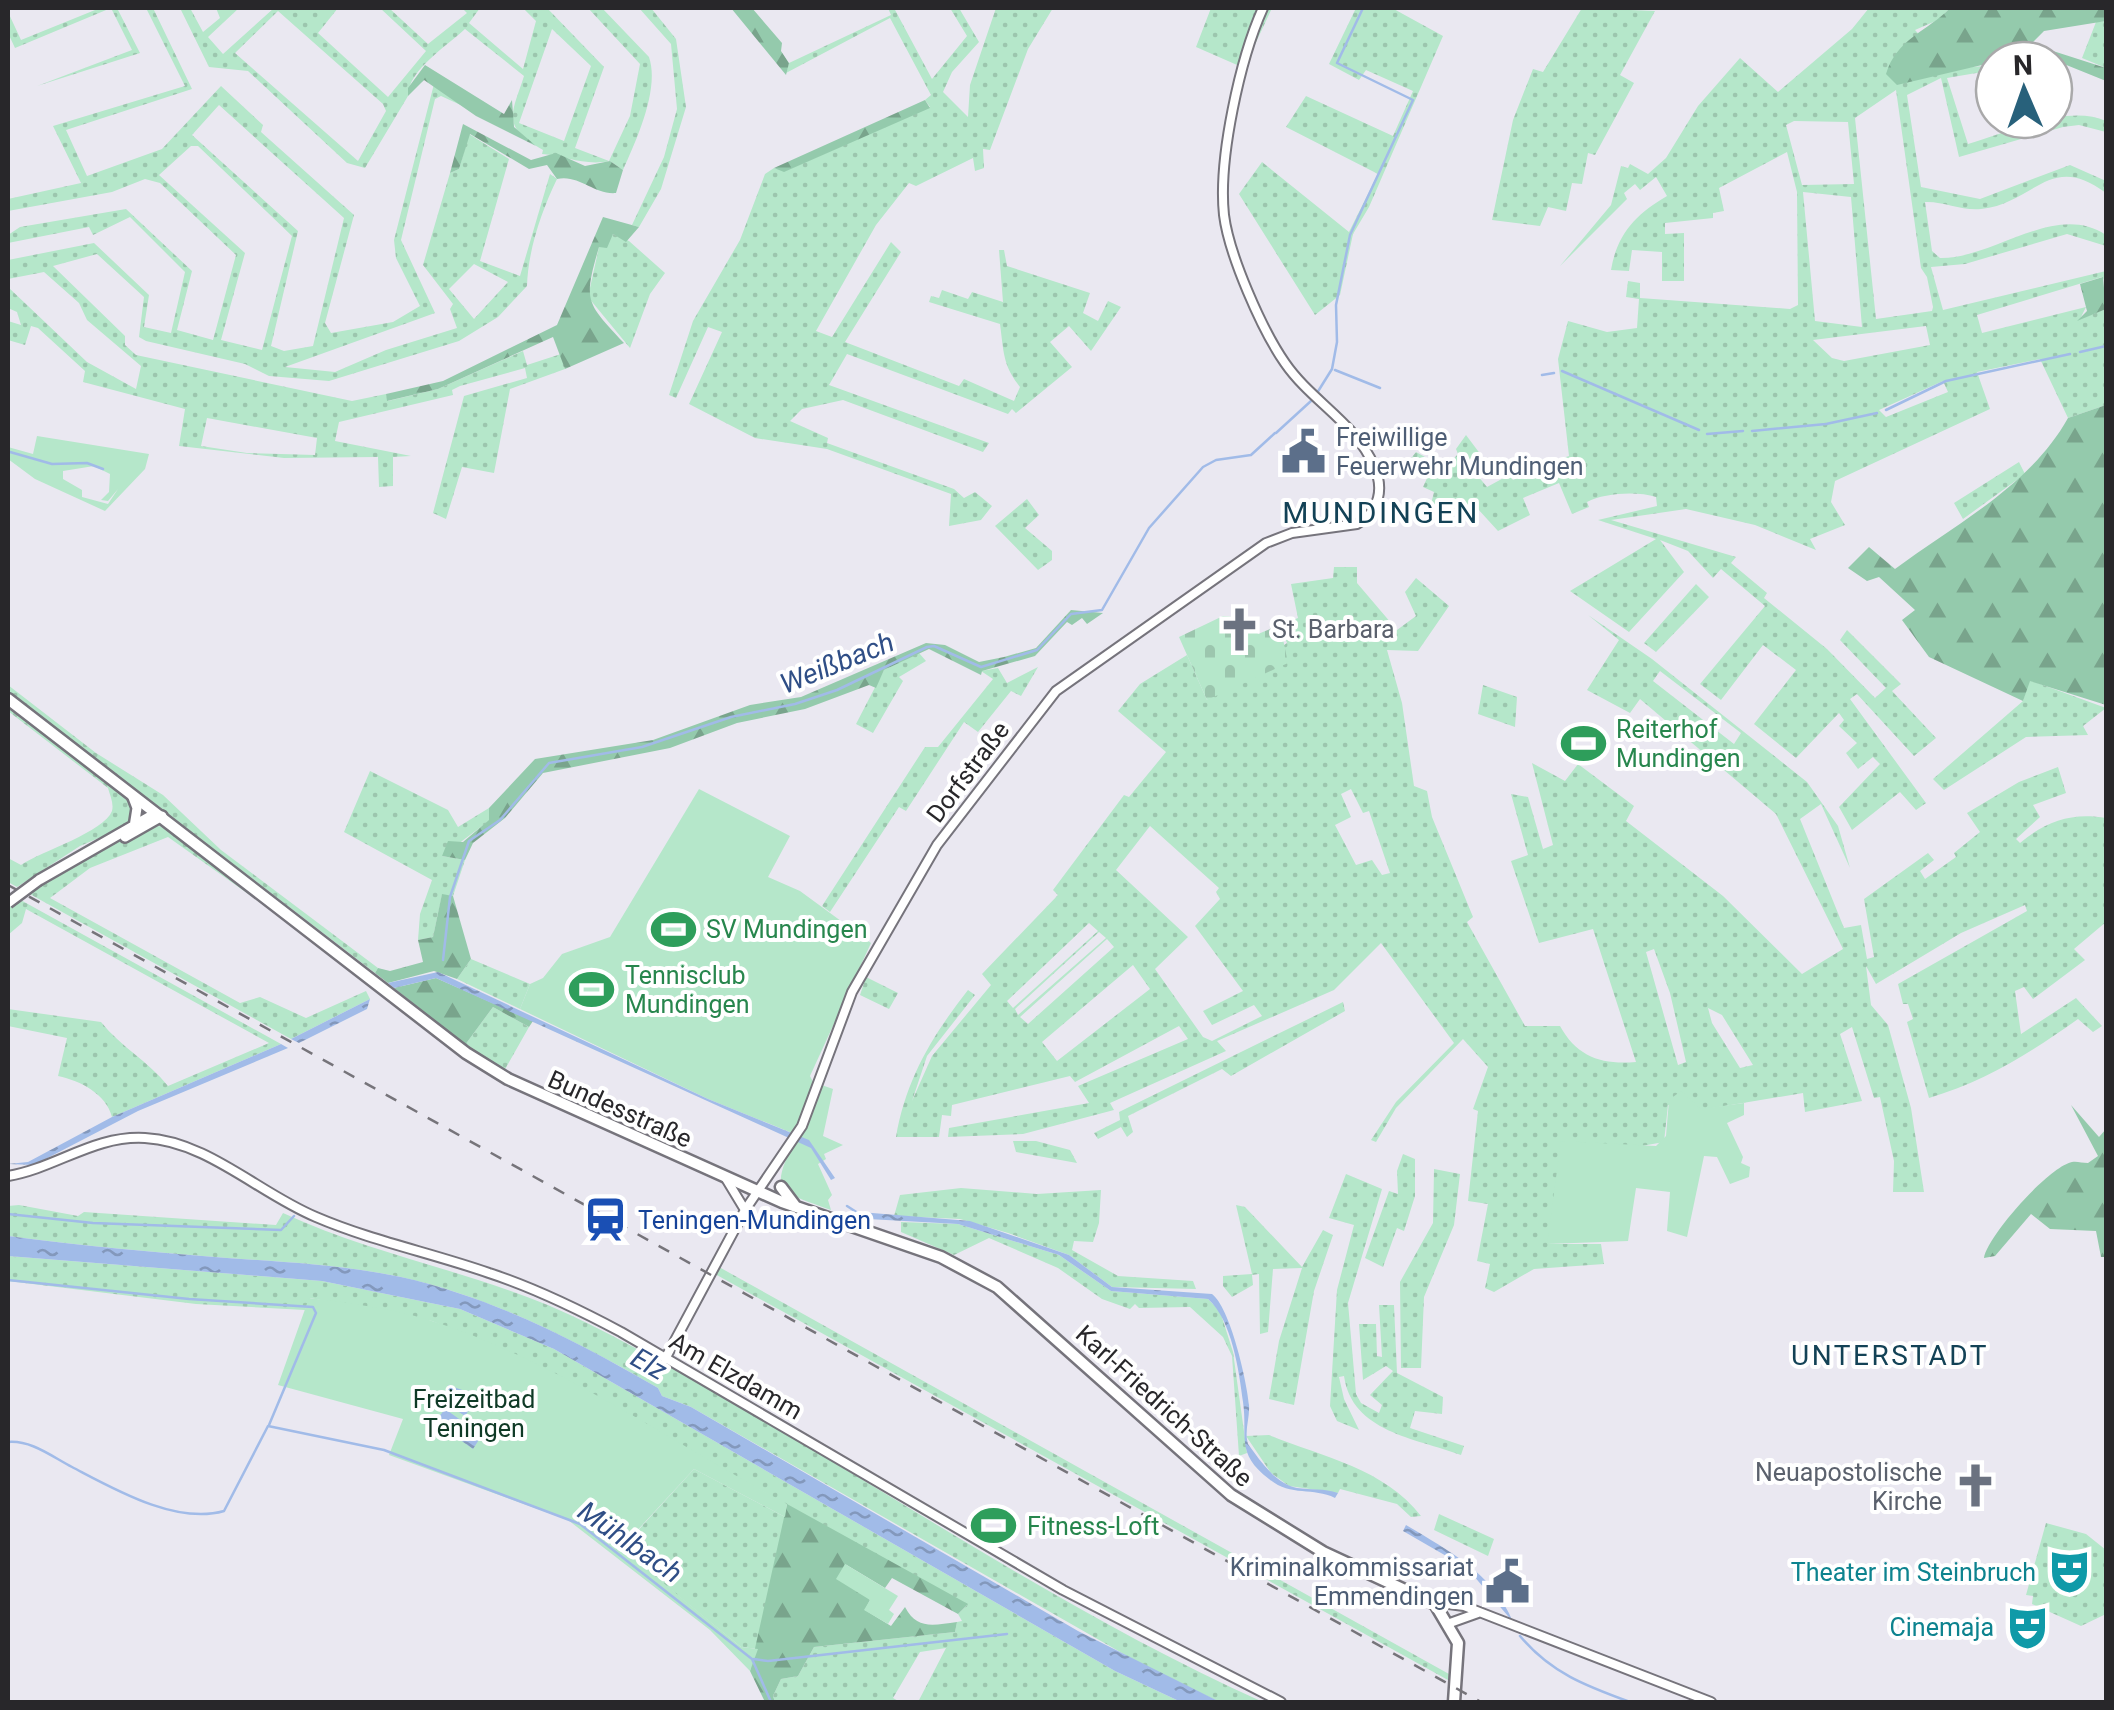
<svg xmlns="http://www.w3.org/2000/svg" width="2114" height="1710" font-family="Roboto,sans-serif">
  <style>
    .grass { fill: url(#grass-dots); fill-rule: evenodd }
    .forest { fill: url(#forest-firs) }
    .cemetery { fill: url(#cemetery-stones) }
    .park { fill: #b5e7ca; fill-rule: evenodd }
    .water { fill: url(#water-ripples) }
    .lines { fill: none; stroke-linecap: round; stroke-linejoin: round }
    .stream { stroke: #a1bbe8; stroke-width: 2.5 }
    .tertiary-casing { stroke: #76747c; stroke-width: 12 }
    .secondary-casing { stroke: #76747c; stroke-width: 14 }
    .primary-casing { stroke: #76747c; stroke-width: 15 }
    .tertiary { stroke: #fff; stroke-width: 8 }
    .secondary { stroke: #fff; stroke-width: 9 }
    .primary { stroke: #fff; stroke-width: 10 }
    .rail { stroke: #76747a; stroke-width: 2.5; stroke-dasharray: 12 12; stroke-linecap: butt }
    .secondary-bridge-casing { stroke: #76747c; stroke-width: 14; stroke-linecap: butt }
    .secondary-bridge { stroke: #fff; stroke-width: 9 }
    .labels { text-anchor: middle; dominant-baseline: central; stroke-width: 8; stroke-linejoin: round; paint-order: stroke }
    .service-label { font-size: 25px; fill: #4e5e75; stroke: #fff; text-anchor: start }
    .worship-label { font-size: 25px; fill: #5b616d; stroke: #fff; text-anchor: start }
    .leisure-label { font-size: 25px; fill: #27864d; stroke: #fff; text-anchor: start }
    .street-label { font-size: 25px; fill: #28272a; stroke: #fff }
    .transit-label { font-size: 25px; fill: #164399; stroke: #fff; text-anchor: start }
    .park-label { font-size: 25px; fill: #0f3a26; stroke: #fff }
    .culture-label { font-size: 25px; fill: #0d838f; stroke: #fff; text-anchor: end }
    .water-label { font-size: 28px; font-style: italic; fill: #2f4e86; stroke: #fff }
    .neighbourhood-label { font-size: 28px; letter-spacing: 2.5px; fill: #134256; stroke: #fff }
    .quarter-label { font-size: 30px; letter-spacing: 2.5px; fill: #134256; stroke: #fff }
  </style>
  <defs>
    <pattern id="grass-dots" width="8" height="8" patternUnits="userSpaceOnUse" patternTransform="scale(2.5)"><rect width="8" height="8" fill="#b5e7ca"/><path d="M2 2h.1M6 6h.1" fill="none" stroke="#9cc6ae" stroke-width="1.8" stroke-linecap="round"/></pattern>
    <pattern id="forest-firs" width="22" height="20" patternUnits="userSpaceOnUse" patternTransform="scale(2.5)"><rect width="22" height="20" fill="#94caac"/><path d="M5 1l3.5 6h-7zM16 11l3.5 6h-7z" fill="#79a48c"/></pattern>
    <pattern id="cemetery-stones" width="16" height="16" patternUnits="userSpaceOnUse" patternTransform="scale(2.5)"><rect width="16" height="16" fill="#b5e7ca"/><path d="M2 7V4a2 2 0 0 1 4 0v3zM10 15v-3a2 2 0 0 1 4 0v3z" fill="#9cc6ae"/></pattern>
    <pattern id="water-ripples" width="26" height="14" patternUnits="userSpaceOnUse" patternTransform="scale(2.5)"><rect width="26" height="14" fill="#a1bbe8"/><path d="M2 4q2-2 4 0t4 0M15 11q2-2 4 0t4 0" fill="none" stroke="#8398bc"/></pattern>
  </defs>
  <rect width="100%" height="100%" fill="#eae8f1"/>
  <!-- grass -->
  <path class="grass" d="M100 8H117L140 53 37 86 132 50 111 8 15 48 8 33V12L21 40Z
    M146 8H153L192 89 66 130 87 176 162 149 221 86 263 125 261 132 354 215 325 323 331 333 393 322 420 306 396 258 394 240 434 84 476 112 441 96 435 99 401 240 435 313 285 367 335 372 386 350 457 328 450 309 453 304 423 265 450 173 459 169 469 134 509 159 480 261 520 276 550 174 557 179C541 212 528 251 527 286L498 317 459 341 329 381 269 376 245 364 146 341 139 337 144 297 97 254 53 266 125 336V345L136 355 352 401 386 394 388 401 438 389 523 351 527 365 561 354 565 369 510 389 494 473 462 467 446 519 433 513 464 396 527 378 525 368 460 386 452 390 453 395 339 422 335 441 411 456 393 457V486L379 487 378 457 284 458 179 446 185 409 83 382 85 371 38 328 31 326 25 345 8 340V321L21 325 17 312 8 308V287L87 362 136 389 141 366 87 320 79 303 44 272 8 279V260L94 243 149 295 144 327 171 333 185 272 130 217 93 235 89 227 8 243V235L20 227 126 209 192 271 177 330 213 340 236 255 160 183 145 179 112 192 8 211V199L81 183 53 126 185 86ZM219 105 344 218 313 346 284 351 271 346 298 231 192 135ZM191 146H198L292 236 262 350 221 340 245 253 159 175ZM474 264 508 282 474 319 449 289ZM207 418 317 438 315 455 247 453 201 446Z
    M180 8H190L203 32 220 18 216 8H239L208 37 223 54 274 8H338L318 33 388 97 426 51 380 8H389L428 44 467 13 462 8H480L469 23 523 69 536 21 523 8H547L604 67 575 148 609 161 630 116 640 64 588 8H602L649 57C660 89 636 141 623 170L610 161C584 166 566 156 542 154L543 150C500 126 512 114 524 76L465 29C447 46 408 70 408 96L365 168 347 163 248 71 209 67ZM278 11 383 104 386 111 358 161 235 53ZM552 29 591 66 564 141 519 123Z
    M639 8H651L676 39 686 107 661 189 639 227 632 225 664 157 677 109 671 44Z
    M888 8H894L932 79 967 36 950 8H959L979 42 952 72 943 92 968 117 970 85 996 8H1053L1028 49 990 150 983 149 984 168 975 171 973 158 916 186 909 183 876 225 816 331 832 337 891 242 901 252 845 342 959 386 964 379 1014 401 1020 387C1003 365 1004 354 1000 324L929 302 931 296 939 298 942 290 968 299 972 292 1003 302 999 250H1004L1007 266 1090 293 1083 313 1098 321 1108 301 1121 307 1091 351 1069 326 1050 342 1072 367 1016 413 1012 409 1008 414 847 354 829 385 989 443 983 452 843 400 802 409 790 421 828 438 827 443 954 489 964 498 975 492 992 506 981 520 949 526 951 494 827 449 755 438 689 404 722 332 708 327 676 398 669 395 693 321 740 240 765 174 774 168 785 171 930 107 925 100 931 95 890 18 786 73 789 63 891 15Z
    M1211 8H1272L1244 68 1196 47Z
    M1356 8H1392L1443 36 1369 207 1353 234 1340 295 1315 315 1239 194 1262 162 1349 232 1378 174 1286 127 1306 96 1393 136 1413 91 1366 70 1359 80 1329 64Z
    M1582 8 1655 11 1620 75 1634 83 1595 155 1588 153 1582 184 1572 183 1566 211 1548 207 1540 226 1492 220 1513 120 1533 69 1543 72Z
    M1869 8H1950L1938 20 1915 30 1951 69 1994 65V70L1947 78 1968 144C2008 133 2067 103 2106 121V132L2079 125 2063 127 1959 157 1941 78 1907 95 1921 187 1980 199 2070 165 2106 181V193C2050 151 2035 203 1981 209 1962 211 1943 201 1925 202L1932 251 1940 258C1994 259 2055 201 2106 235V246L2067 234 1965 264 1931 267 1943 310 2106 271V282L2102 277 1977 315 1982 333 2086 307 2080 319 2106 309V405L2068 418 2040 359 1977 372 1990 409 1835 481 1831 502 1845 525 1810 539 1816 550 1755 525 1686 509 1611 520 1736 557 1731 563 1767 593 1764 598 1827 649 1875 698 1886 688 1840 640 1847 630 1901 684 1892 691 1936 738 1914 756 1857 694 1850 699 1926 803 1916 810 1900 792 1852 830 1839 807 1880 764 1873 757 1858 769 1846 753 1857 743 1839 726 1844 720 1839 713 1796 758 1754 724 1796 670 1763 645 1721 700 1700 684 1765 606 1721 569 1713 578 1688 551 1660 540 1684 572 1629 632 1570 591 1656 539 1598 520 1657 506 1656 497C1637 491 1604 493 1587 502L1589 507 1572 514 1559 483 1523 498 1530 515 1498 531 1477 508 1473 512 1453 504H1431L1434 492 1423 487 1428 476 1409 461 1416 452 1445 468 1458 454 1456 449 1466 435 1481 455 1468 464 1487 487 1509 475 1513 480 1532 472V468L1569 456 1558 359 1568 321 1607 332 1637 328 1639 299 1626 297 1628 281 1640 283V298L1790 309 1798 305 1797 192 1787 152 1719 188 1724 211 1713 213V218L1665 223V234L1684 233V281H1662V252L1632 250 1629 271 1611 270C1617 234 1636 214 1667 196L1656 177 1640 190 1635 184 1624 193 1627 199 1560 266 1611 205 1621 166 1628 168 1630 164 1648 174 1666 158 1698 106 1740 58 1778 92 1852 29ZM1896 90 1921 268 1927 277 1933 307 1932 311 1876 319 1855 118ZM1794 121 1848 122 1854 184 1802 185 1786 125ZM1803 192 1851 197 1862 327 1815 321ZM1926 326 1930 345 1844 361 1832 358 1813 340ZM1943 381 1948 392 1886 417 1879 410Z
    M2106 21V68L2082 58 2096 22Z
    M613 234 629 241 665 273 650 294 630 348 588 297 599 247Z
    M2019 462 2025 474 1963 519 1954 503Z
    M1027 499 1039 515 1025 528 1052 551V560L1038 570 995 526Z
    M1334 567H1357V583L1397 630 1416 616 1405 592 1416 578 1449 606 1418 651 1387 650 1402 703 1414 786 1427 791 1432 817 1473 917 1467 922 1525 1026H1560C1577 1057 1602 1065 1636 1062L1593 929 1539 943 1511 861 1528 855 1511 794 1528 797 1543 849 1553 845 1532 763 1565 781 1578 764 1634 806 1626 821 1723 896 1802 974 1843 949 1776 814 1640 699 1630 713 1587 690 1619 640 1588 615 1652 659 1807 782 1838 826 1850 868 1821 804 1800 819 1844 928 1861 925 1867 959 1874 957 1864 899 1928 853 1934 860 1920 871 1925 879 1956 857 1954 853 1980 832 1967 813 2019 782 2058 767 2066 793 2033 805 2040 817 2016 839 2020 843C2046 821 2072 812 2106 818V922L2074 949 2085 960 2033 999 2024 987 2015 991 2021 1034 2076 998 2102 1026 2093 1032 2078 1019C2030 1053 1986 1081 1929 1098L1907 1022 1913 1019 1908 1004H1903L1898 984 2027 911 2025 905 1961 933 1876 984 1866 966 1871 1005 1888 1025 1911 1108 1924 1192H1893L1894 1161 1880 1097 1874 1098 1852 1027 1840 1034 1862 1101 1805 1112 1803 1093 1701 1110 1695 1105H1668L1664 1142 1636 1147 1548 1244H1601L1604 1264 1534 1269 1494 1292 1485 1288 1490 1264 1477 1261 1488 1204 1468 1201 1478 1111 1473 1109 1488 1067 1463 1039 1396 1108 1376 1142 1371 1140 1396 1102 1454 1043 1381 943 1334 990 1217 1041 1226 1051 1110 1103 1114 1110 1023 1134 948 1137 949 1128 1089 1103 1078 1086 1188 1039 1179 1026 1075 1082 1070 1076 952 1105 951 1116 942 1115 939 1137H896C906 1079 932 1036 968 990L975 995 927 1056 912 1101 932 1056 991 985 982 974 1058 895 1053 890 1124 795 1129 797 1166 752 1118 711 1140 684 1187 655 1207 700 1287 643 1280 625 1298 618 1291 584 1333 578ZM1660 671 1741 733 1734 744 1653 681ZM1351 789 1363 813 1369 811 1390 873 1382 875 1372 860 1356 865 1335 825 1351 817 1341 794ZM1150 826 1219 888 1216 892 1220 899 1195 926 1243 991 1203 1011 1212 1025 1254 1005 1262 1016 1212 1041 1203 1037 1155 969 1188 937 1116 870ZM1089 923 1098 931 1013 1008 1007 1001ZM1099 932 1106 938 1018 1015 1015 1009ZM1107 939 1114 947 1028 1024 1020 1017ZM1654 949 1670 993 1686 1062 1678 1065 1646 952ZM1133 965 1150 989 1057 1061 1042 1042ZM1708 1008 1722 1015 1753 1065 1740 1068 1712 1023Z
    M1696 584 1709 597 1656 652 1644 643Z
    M919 653 926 661 899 677 903 681 873 733 856 724 884 670Z
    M1038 667 1021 696 1011 691 978 732 964 722 906 811 899 807 830 912 822 906 925 747H938L993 679 981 671 998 668 1007 683Z
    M2029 680 2106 708 2083 726 2088 735 2026 737 1944 790 1933 779 2023 701Z
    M8 685 96 753 163 795 221 850 378 968 375 973 8 691Z
    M1483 685 1517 697 1515 727 1478 714Z
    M8 701 132 803 134 823 80 846 17 887 8 882V858L21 865C42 851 104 832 112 811 114 803 110 796 108 788L8 711Z
    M370 771 448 810 458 827 489 808 490 820 442 856 465 860 453 896 442 895 433 937 418 940 420 914 432 880 344 832Z
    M158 826 168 827 317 943 168 837 90 868 50 898 240 1003 260 997 306 1018 366 991 370 999 291 1039 28 893 101 849Z
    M8 893 281 1044 112 1117C106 1094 81 1081 58 1076L67 1038 8 1026V1009L101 1022C121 1047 148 1061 168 1086L269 1043 26 909 22 923 8 935Z
    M471 959 530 984 520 1009 457 979Z
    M866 977 898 993 889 1009 860 995Z
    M1343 1002 1345 1011 1231 1076 1222 1069 1128 1116 1133 1132 1127 1137 1121 1127 1098 1139 1094 1133 1120 1120 1119 1112Z
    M493 1007 529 1027 504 1071 465 1045Z
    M1013 1141H1036L1070 1150 1077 1163 1016 1152Z
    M1403 1154 1415 1159V1196L1404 1231 1397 1228 1383 1267 1365 1258 1389 1191 1398 1194 1397 1171Z
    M1434 1169 1460 1174 1454 1225 1424 1297 1421 1368H1401L1400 1282 1433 1223Z
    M1346 1174 1382 1189 1348 1303 1356 1394 1361 1403 1379 1413 1382 1405 1370 1395 1393 1371 1386 1366 1363 1380 1359 1324H1376L1377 1356 1382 1357 1379 1305H1394L1397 1373 1443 1397 1442 1414 1415 1411 1410 1428 1464 1446 1461 1455C1415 1438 1352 1432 1344 1376L1339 1377 1344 1399 1359 1430 1337 1421 1330 1406 1337 1290 1354 1225 1329 1218Z
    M961 1188 1037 1194 1101 1190 1099 1223 1093 1242 1074 1241 1072 1250 1118 1276 1193 1281 1196 1289 1112 1287 1069 1255 1008 1233 960 1219 894 1216 900 1195Z
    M19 1205 78 1216 84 1212 276 1225 283 1213C382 1259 491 1274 589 1324 819 1440 1028 1597 1263 1702H1220L1157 1673 691 1407 662 1396 658 1388C576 1341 494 1298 401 1277 344 1265 285 1262 227 1258 153 1252 81 1246 8 1236V1206Z
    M1236 1205 1245 1207 1302 1267 1323 1230 1333 1235 1314 1291 1294 1405 1269 1399 1279 1341 1302 1268 1273 1269 1268 1332 1260 1334 1259 1274 1252 1275 1253 1285 1232 1297 1223 1286V1276L1252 1274Z
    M901 1222 958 1224 1059 1255 1111 1291 1208 1299 1220 1311 1233 1352 1247 1453 1239 1456 1232 1356 1223 1337 1190 1307 1139 1308 1135 1304 1130 1309 1102 1299 1058 1268 989 1238 954 1255 901 1232Z
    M8 1256 322 1281 460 1309 554 1349 1115 1671 1181 1702H918L946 1648 920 1652 893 1698 900 1702H775L773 1696 781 1679 798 1676 814 1647 955 1632 957 1622 962 1621 958 1614 967 1605 537 1366 432 1321 310 1298 305 1310 196 1304 8 1281Z
    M719 1267 1449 1674 1448 1680 715 1274Z
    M1269 1435C1323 1457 1384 1468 1421 1516L1411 1517 1397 1504 1340 1489 1338 1493 1289 1486 1271 1473 1246 1436Z
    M694 1469 785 1517 758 1649 741 1647 621 1549Z
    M1439 1514 1494 1539 1488 1556 1434 1530Z
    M2046 1523 2086 1534 2106 1550V1614L2081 1626 2032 1604 2033 1596 2026 1595Z"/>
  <!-- forest -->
  <path class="forest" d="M731 8H752L782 43 781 51 789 63 786 75Z
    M1950 8H2106V21L2044 31 2031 44 2106 68V81L2054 60 2016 57 1897 85 1886 74C1896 39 1928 31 1950 8Z
    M425 65 504 114 512 100 514 127 536 146 476 116 424 80 408 96V88Z
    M925 100 930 108 784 172 774 168Z
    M463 124 531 160 556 153 585 166 610 161 623 170 616 193C594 195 579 174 557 179L547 165 529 169 470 134 459 169 450 173Z
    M603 217 639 227 626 242 613 234 607 248 599 247C583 302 586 302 624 343L565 369 553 337 438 389 387 401 386 394 443 381 557 325Z
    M2103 277 2106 309 2077 321 2087 311 2080 284Z
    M2106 405V705L2030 681 2023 701 1929 657 1902 620 1915 610 1879 577 1867 581 1848 568 1869 547 1895 569C1957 523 2030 486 2068 418Z
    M1071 610 1103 613 1087 624 1082 618 1072 625 1067 622 1035 656 982 671 981 675 929 649 884 670 876 688 869 685 805 709 737 723 670 748 543 773 505 818 473 843 465 860 442 856 448 841 463 842 489 820V808L535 759 653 740 750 705 801 697 926 643 945 645 979 662 1004 657 1036 648Z
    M442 894 453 896 471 959 457 979 434 971 388 983 375 973 378 968 390 971 423 962 418 940 433 937Z
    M436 978 533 1021 529 1027 493 1007 465 1045 394 988Z
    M2071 1105 2099 1137 2106 1129V1257H2101L2096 1231 2050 1229 2031 1214 1995 1256 1984 1258C1986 1238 2048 1167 2072 1162 2077 1161 2082 1163 2088 1163L2098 1156Z
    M787 1504 968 1604 958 1614 892 1578 885 1588 845 1564 870 1600 865 1610 891 1626 905 1607C917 1630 933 1625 957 1622L955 1632 814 1647 798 1676 781 1679 773 1696 775 1702H765L750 1671Z"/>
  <!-- cemetery -->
  <path class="cemetery" d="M1223 616 1251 618 1258 634 1280 625 1288 663 1207 700 1179 637Z"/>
  <!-- park -->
  <path class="park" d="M37 436 149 454 145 469 105 511 35 479 8 459V447L33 454ZM94 466 110 474 109 492 101 500 108 501 118 489 108 504 82 497V490L63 479V471Z
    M699 789 790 836 768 877 800 891 871 943 810 1076 813 1082 833 1089 823 1136 843 1145 824 1154 826 1159 818 1164 832 1195 828 1200 831 1210C771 1189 772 1190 797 1135L708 1099 520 1009 530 984 543 978 562 954 610 937Z
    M1681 1091 1701 1109 1744 1103V1115L1727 1123 1743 1157 1741 1163 1750 1167 1749 1177 1730 1184 1717 1157 1704 1156 1687 1237 1667 1231 1670 1192 1636 1188 1628 1241 1547 1244 1561 1141 1656 1146 1666 1136 1669 1100Z
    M309 1298C350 1303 389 1308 429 1320 553 1359 673 1443 787 1504L785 1517 694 1469 621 1548 741 1647 758 1649 750 1671 710 1630 568 1520 389 1455 403 1419 278 1385Z
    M845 1564 898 1596 889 1610 894 1614 888 1624 864 1610 870 1600 836 1579Z"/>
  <!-- water -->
  <path class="water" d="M438 972 708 1099 809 1140 835 1178 831 1180 811 1148 436 978 394 988 388 983Z
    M370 999 367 1009 299 1043 291 1039Z
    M281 1044 288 1048 138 1111 34 1165 8 1164 28 1162 112 1117Z
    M860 1212 970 1221 1069 1255 1112 1287 1212 1294C1230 1307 1247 1381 1249 1405 1250 1419 1244 1430 1248 1444 1260 1460 1275 1484 1297 1488 1311 1490 1324 1488 1338 1493L1335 1498C1313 1487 1290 1497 1269 1479 1235 1453 1248 1436 1243 1402 1239 1371 1232 1320 1208 1299L1111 1291 1059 1255 958 1224 868 1219 859 1216Z
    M8 1236C81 1246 153 1252 227 1258 285 1262 344 1265 401 1277 494 1298 577 1341 658 1388L662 1396 691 1407 1078 1631 1220 1702H1181L1115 1671 554 1349 460 1309 322 1281 8 1256Z
    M448 1385 482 1397 478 1410 471 1407 465 1416 448 1405Z
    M445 1409 482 1435 473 1449 435 1422Z
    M1406 1525C1449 1551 1493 1573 1513 1622L1467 1568 1403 1531Z"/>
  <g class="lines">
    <!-- stream -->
    <path class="stream" d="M2080 352 2106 346
      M1335 370 1380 388
      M1562 371 1699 430
      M1542 375 1554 373
      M1317 393 1332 369 1337 342 1336 305 1350 235 1413 100 1337 63 1363 8
      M1886 410 1946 381 2070 354
      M1752 431 1826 424 1877 413
      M1276 433 1311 401
      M1707 434 1743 431
      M10 452 52 464 87 463 103 469
      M443 960 450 897 469 841 500 820 549 763 642 747 731 717 795 704 837 690 927 647 934 646 981 667 1037 650 1071 614 1102 610 1149 528 1203 467 1216 460 1251 455 1275 433
      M847 1206 861 1215
      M8 1214 93 1223 281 1230 294 1216
      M8 1280 189 1299 313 1307 316 1313 269 1425
      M8 1442C31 1440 51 1456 72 1467 114 1489 176 1525 224 1511L268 1426 384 1450 580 1524 752 1659 771 1702
      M1520 1636C1551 1673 1586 1686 1630 1702
      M754 1659 768 1661 1007 1634"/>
    <defs>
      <path id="tertiary" d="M8 1176C56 1168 94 1135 145 1138 207 1141 260 1194 316 1217 372 1241 432 1253 489 1273 535 1288 578 1309 621 1332L1063 1590 1281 1702
        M725 1177 745 1210
        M665 1359 745 1210 802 1126 852 992 937 845 1056 691 1266 543 1292 533 1357 524C1380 511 1384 488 1374 466 1356 423 1311 401 1285 363 1262 330 1229 255 1224 215 1218 159 1240 59 1263 8
        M1433 1602 1464 1606 1711 1702
        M1450 1623 1478 1613"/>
      <path id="secondary" d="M132 795 137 808 134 827
        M125 837 162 816
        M39 880 149 817 159 816"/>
      <path id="primary" d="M8 699 466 1053 508 1079 782 1202 941 1257 997 1287 1231 1495 1323 1552 1435 1604 1458 1643 1454 1702
        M781 1187 796 1207"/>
    </defs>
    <!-- tertiary casing -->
    <use href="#tertiary" class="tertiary-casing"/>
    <!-- secondary casing -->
    <use href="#secondary" class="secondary-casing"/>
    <!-- primary casing -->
    <use href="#primary" class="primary-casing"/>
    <!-- tertiary -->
    <use href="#tertiary" class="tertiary"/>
    <!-- secondary -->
    <use href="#secondary" class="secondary"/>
    <!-- primary -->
    <use href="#primary" class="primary"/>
    <!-- rail -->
    <path class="rail" d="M8 885 1481 1702"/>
    <defs>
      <path id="secondary-bridge" d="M8 903 39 880"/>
    </defs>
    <!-- secondary-bridge casing -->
    <use href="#secondary-bridge" class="secondary-bridge-casing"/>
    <!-- secondary-bridge -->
    <use href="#secondary-bridge" class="secondary-bridge"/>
  </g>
  <!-- icons -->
  <defs>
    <symbol id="civic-bare" viewBox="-9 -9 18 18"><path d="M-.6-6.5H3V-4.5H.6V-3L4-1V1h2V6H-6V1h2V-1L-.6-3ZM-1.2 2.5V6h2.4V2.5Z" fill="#5c6f8a" stroke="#fff" stroke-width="2.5" paint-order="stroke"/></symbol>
    <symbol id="church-bare" viewBox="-9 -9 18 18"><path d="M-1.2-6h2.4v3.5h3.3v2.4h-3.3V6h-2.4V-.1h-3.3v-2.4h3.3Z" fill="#6b7280" stroke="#fff" stroke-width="2.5" paint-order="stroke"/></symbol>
    <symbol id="stadium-bare" viewBox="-9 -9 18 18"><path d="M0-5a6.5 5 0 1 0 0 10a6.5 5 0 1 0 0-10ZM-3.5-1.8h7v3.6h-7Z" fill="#2e9e5b" stroke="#fff" stroke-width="2.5" paint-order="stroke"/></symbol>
    <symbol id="station-bare" viewBox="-9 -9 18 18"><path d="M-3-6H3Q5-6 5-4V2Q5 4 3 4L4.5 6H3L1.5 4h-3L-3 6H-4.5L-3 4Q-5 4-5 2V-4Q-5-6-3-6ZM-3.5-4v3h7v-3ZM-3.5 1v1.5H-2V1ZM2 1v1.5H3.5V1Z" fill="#1a4fb4" stroke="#fff" stroke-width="2.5" paint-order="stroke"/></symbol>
    <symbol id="theatre-bare" viewBox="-9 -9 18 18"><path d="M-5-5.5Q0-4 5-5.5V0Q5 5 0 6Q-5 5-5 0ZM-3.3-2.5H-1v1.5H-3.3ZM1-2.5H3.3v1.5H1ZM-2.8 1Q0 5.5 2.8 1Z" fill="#0f9aa8" stroke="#fff" stroke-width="2.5" paint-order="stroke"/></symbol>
  </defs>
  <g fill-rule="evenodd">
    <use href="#civic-bare" x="1272" y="420" width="63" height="63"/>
    <use href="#church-bare" x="1208" y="598" width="63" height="63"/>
    <use href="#stadium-bare" x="1552" y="712" width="63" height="63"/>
    <use href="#stadium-bare" x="642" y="898" width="63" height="63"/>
    <use href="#stadium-bare" x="560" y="958" width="63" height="63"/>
    <use href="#station-bare" x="574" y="1188" width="63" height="63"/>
    <use href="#church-bare" x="1944" y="1454" width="63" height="63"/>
    <use href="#stadium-bare" x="962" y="1494" width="63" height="63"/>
    <use href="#theatre-bare" x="2038" y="1540" width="63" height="63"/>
    <use href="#civic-bare" x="1476" y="1550" width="63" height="63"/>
    <use href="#theatre-bare" x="1996" y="1596" width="63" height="63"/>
  </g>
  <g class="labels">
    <!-- service labels -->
    <g class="service-label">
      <text x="1336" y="437">Freiwillige<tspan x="1336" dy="29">Feuerwehr Mundingen</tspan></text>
      <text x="1474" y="1567" text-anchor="end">Kriminalkommissariat<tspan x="1474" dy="29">Emmendingen</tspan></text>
    </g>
    <!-- worship labels -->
    <g class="worship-label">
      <text x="1272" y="629">St. Barbara</text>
      <text x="1942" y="1472" text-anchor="end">Neuapostolische<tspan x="1942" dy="29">Kirche</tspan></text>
    </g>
    <!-- leisure labels -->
    <g class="leisure-label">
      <text x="1616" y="729">Reiterhof<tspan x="1616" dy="29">Mundingen</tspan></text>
      <text x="706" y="929">SV Mundingen</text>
      <text x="625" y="975">Tennisclub<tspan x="625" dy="29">Mundingen</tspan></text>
      <text x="1027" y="1526">Fitness-Loft</text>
    </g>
    <!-- street labels -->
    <g class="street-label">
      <text transform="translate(968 772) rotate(-53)">Dorfstraße</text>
      <text transform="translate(620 1109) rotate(24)">Bundesstraße</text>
      <text transform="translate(736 1376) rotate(30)">Am Elzdamm</text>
      <text transform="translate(1164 1406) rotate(42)">Karl-Friedrich-Straße</text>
    </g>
    <!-- transit labels -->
    <g class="transit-label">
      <text x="638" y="1220">Teningen-Mundingen</text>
    </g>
    <!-- park labels -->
    <g class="park-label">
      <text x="474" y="1399">Freizeitbad<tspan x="474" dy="29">Teningen</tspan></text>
    </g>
    <!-- culture labels -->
    <g class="culture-label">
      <text x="2036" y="1572">Theater im Steinbruch</text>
      <text x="1994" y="1627">Cinemaja</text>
    </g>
    <!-- water labels -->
    <g class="water-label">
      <text transform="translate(837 663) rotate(-22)">Weißbach</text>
      <text transform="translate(649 1364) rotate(30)">Elz</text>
      <text transform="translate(630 1542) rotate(35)">Mühlbach</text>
    </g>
    <!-- neighbourhood labels -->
    <g class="neighbourhood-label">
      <text x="1890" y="1355">UNTERSTADT</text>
    </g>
    <!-- quarter labels -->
    <g class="quarter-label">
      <text x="1381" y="512">MUNDINGEN</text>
    </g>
  </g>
  <!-- border -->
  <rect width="2114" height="1710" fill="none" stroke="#28272a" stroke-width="20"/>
  <!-- north arrow -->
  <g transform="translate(2024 90) rotate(358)"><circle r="48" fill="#ffffff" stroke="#a9a9aa" stroke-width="2.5"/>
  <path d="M0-8L18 38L0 25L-18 38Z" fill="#28617b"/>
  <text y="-15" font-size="28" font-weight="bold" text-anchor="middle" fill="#28272a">N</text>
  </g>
</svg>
